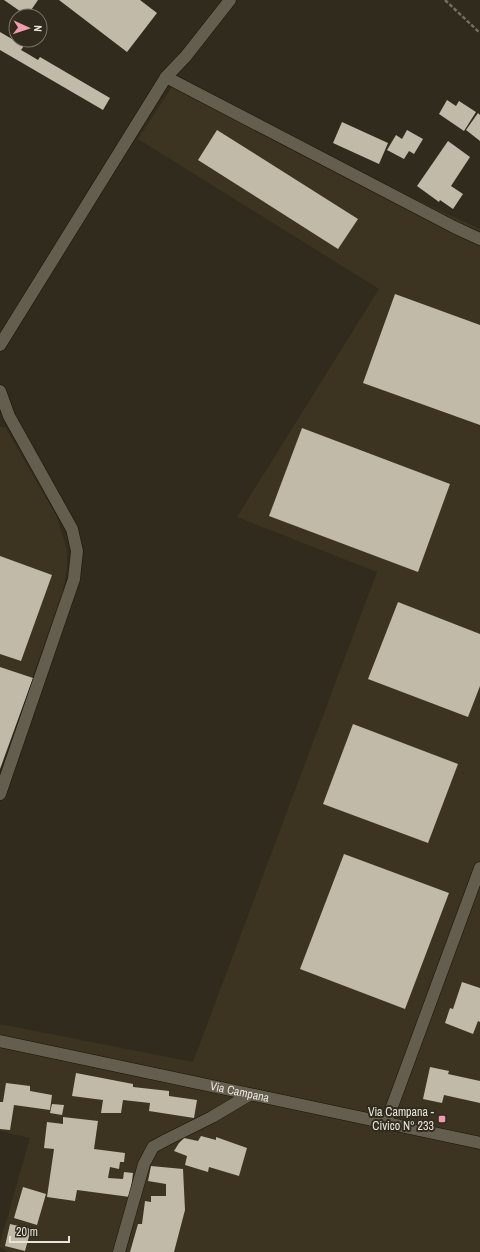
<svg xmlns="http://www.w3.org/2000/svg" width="480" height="1252" font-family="'Archivo Narrow',sans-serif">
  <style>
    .built { fill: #3c3420 }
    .building { fill: #c1baa9 }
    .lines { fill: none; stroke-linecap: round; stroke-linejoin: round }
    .minor-casing { stroke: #181307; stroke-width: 13 }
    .path { stroke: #716d61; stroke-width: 2.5; stroke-dasharray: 4 2; stroke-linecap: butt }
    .minor { stroke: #645e4f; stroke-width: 12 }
    .poi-dot { fill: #f29aaf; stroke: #302b1d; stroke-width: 1.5 }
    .labels { text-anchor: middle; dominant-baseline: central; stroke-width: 4; stroke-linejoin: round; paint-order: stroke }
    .street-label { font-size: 12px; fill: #e8e5dc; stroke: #302b1d }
    .poi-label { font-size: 12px; fill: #e8e5dc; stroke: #302b1d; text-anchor: end }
  </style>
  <rect width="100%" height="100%" fill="#302b1d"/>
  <!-- built -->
  <path class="built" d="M177 79 419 201 480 229V1252H8L0 1247V1243L30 1138 0 1131V1024L193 1062 377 572 237 517 379 289 138 139Z
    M0 427H5L56 515 67 549V567L63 591 0 770Z"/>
  <!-- building -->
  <path class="building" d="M4 0H38L27 16Z
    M59 0H140L157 13 127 52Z
    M0 32 24 46 21 50 28 54 38 60 40 57 110 98 103 110 0 50Z
    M447 100 456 106 459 101 476 112 464 131 439 114Z
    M478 113 480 115V141L466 130Z
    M342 122 388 143 379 164 333 143Z
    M217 130 358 219 338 249 198 160Z
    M407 130 423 139 414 154 409 151 404 159 387 150 396 135 402 139Z
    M448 141 470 157 451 186 463 194 453 209 440 200 439 202 417 186Z
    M395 294 480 325V425L363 383Z
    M302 428 450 484 418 572 269 516Z
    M0 556 52 575 21 661 0 654Z
    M398 602 480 634V686L468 717 368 679Z
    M0 667 33 678 0 769Z
    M353 724 458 764 428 843 323 804Z
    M344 854 449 893 405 1009 300 969Z
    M462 982 480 988V1022L478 1021 473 1034 445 1023 450 1008 453 1009Z
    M430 1067 449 1071 448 1074 480 1081V1103L444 1095 442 1103 423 1099Z
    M76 1073 133 1084V1087L169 1091V1096L197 1100 194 1118 149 1111 150 1103 123 1100 121 1113H101L103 1100 72 1096Z
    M6 1083 30 1086V1091L52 1095 50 1110 14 1105 10 1130 0 1129V1102H3Z
    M52 1104 64 1105 62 1115 50 1113Z
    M63 1117 98 1121 94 1149 125 1153 124 1162H120L119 1169 110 1167 108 1178 123 1179 124 1172 133 1173 130 1197 77 1190 75 1201 47 1197 54 1149 44 1148 47 1122 63 1124Z
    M201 1136 216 1140V1137L247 1148 239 1176 209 1167 208 1172 185 1165 187 1156 174 1151 179 1143 184 1138 198 1141Z
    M151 1166 183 1169 185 1210 174 1252H130L138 1224H142L145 1201 151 1202V1196H166V1184L148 1181Z
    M23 1187 46 1194 37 1225 14 1218Z
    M10 1224 31 1229 25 1251 5 1246Z"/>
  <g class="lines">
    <defs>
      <g id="minor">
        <path d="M166 77 454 227 480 239"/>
        <path d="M0 345 166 77 186 56 230 0"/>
        <path d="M0 391 9 416 72 529 77 551 74 579 0 794"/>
        <path id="s1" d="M0 1041 480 1143"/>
        <path d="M386 1123 480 868"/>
        <path d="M119 1252 144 1164 153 1147 166 1140 212 1117 249 1095"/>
      </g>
    </defs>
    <!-- minor casing -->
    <use href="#minor" class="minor-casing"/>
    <!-- path -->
    <path class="path" d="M445 0 480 33"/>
    <!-- minor -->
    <use href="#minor" class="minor"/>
  </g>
  <!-- markers -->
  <rect class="poi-dot" x="438" y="1115" width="8" height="8" rx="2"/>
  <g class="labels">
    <!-- street labels -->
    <g class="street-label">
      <text stroke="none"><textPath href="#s1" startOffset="245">Via Campana</textPath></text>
    </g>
    <!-- poi labels -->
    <g class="poi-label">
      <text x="434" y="1112">Via Campana -<tspan x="434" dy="14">Civico N° 233</tspan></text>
    </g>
  </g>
  <!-- north arrow -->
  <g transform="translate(28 28) rotate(93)"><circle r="19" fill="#302b1d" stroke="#7a7569"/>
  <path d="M0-3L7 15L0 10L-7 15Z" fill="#f29aaf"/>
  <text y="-6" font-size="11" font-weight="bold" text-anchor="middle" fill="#e8e5dc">N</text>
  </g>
  <!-- scale -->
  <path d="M10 1236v6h59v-6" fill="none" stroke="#e8e5dc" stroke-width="2"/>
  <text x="16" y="1236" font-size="12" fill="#e8e5dc" stroke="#302b1d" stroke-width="3" paint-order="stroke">20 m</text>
</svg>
